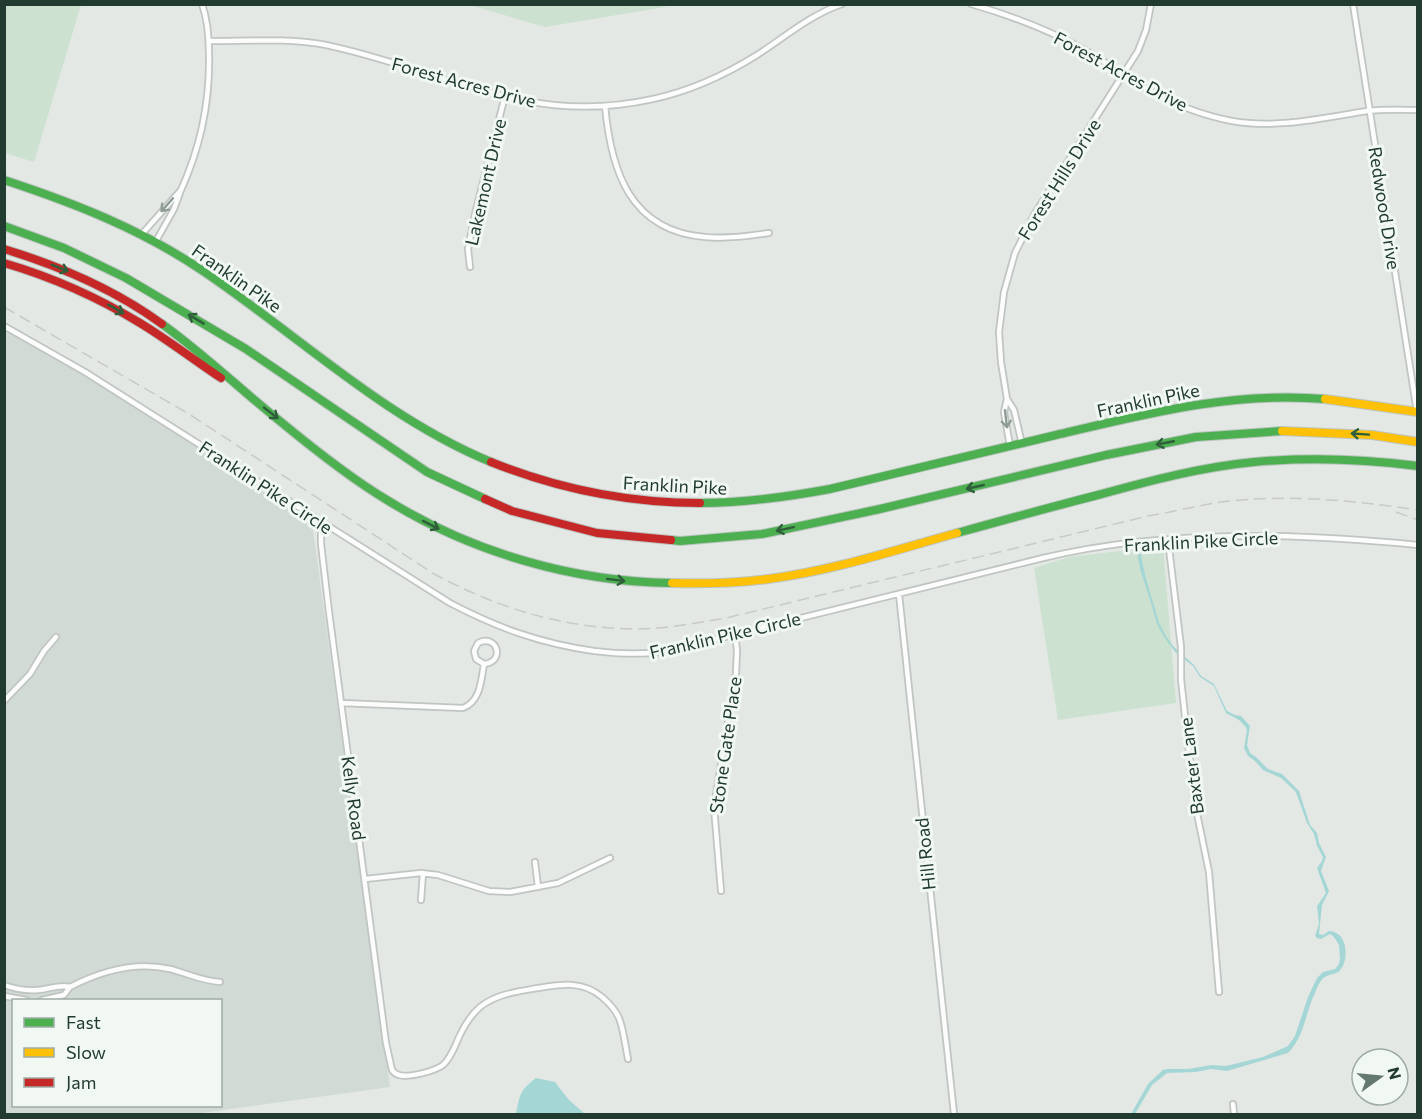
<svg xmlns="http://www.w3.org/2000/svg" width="1422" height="1119" font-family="Commissioner,sans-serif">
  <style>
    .built { fill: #d1dad4; fill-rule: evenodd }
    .green { fill: #cce1cf }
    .water { fill: #a4d6d5 }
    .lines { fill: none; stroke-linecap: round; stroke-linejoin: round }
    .street-casing { stroke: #c0c5c2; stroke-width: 8 }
    .fast-casing { stroke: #bcc5c0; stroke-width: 10 }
    .slow-casing { stroke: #bcc5c0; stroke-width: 10 }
    .jam-casing { stroke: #bcc5c0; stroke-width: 10 }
    .street { stroke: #fbfcfb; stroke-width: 4.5 }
    .fast { stroke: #4caf50; stroke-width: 8 }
    .slow { stroke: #ffc107; stroke-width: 8 }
    .jam { stroke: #c62828; stroke-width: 8 }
    .rail { stroke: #c7cac9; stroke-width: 1.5; stroke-dasharray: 12 6; stroke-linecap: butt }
    .oneway { stroke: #8e9c96 }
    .oneway2 { stroke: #2e5e3a }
    .labels { text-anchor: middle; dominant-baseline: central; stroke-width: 6; stroke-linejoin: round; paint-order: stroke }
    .street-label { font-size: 18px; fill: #213b30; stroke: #f1f8f3 }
  </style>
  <rect width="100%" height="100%" fill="#e3e8e5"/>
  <!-- built -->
  <path class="built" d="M4 324 310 509 390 1087 195 1114H5ZM14 1000H220V1106H14Z"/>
  <!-- green -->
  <path class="green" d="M4 5H81L34 162 5 153Z
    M470 5H667L665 7 545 27Z
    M1163 546 1176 703 1058 720 1034 568 1069 557Z"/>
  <!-- water -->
  <path class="water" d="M1140 550 1145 575 1159 623 1166 636 1173 646 1194 665 1201 676 1214 684 1227 711 1235 715 1241 716 1250 726 1247 745 1250 753 1256 757 1268 769 1282 774 1299 791 1310 825 1317 833 1319 843 1326 857 1321 871 1329 891 1322 905 1319 934 1323 935 1329 931C1332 931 1335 932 1338 934 1347 940 1348 960 1341 969 1337 975 1331 973 1325 977 1320 980 1317 988 1315 993 1305 1013 1305 1036 1288 1053L1227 1071 1211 1069 1196 1072 1167 1073 1152 1085 1135 1114H1131L1148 1084 1163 1070 1168 1069H1188L1212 1065 1226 1066 1263 1057 1288 1046 1295 1036 1308 997 1317 978 1323 972 1335 969 1339 964 1340 959 1339 945 1334 937 1330 934 1321 939 1317 938 1315 936 1319 924 1317 906 1326 893 1317 868 1322 861 1323 857 1317 846 1314 834 1307 823 1297 795 1295 791 1281 778 1263 770 1255 761 1248 756 1244 748 1247 730 1245 726 1239 720 1226 713 1214 686 1200 677 1193 666 1176 653 1164 637 1157 624 1152 606 1140 569 1137 551Z
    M536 1078 555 1082 568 1099 585 1114H516C520 1095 519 1091 536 1078Z"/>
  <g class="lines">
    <defs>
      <path id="street" d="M971 4C1009 15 1047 29 1081 48 1103 60 1122 74 1143 87 1171 103 1200 115 1232 121 1278 129 1322 118 1367 111 1384 109 1401 110 1418 110
        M1353 4 1417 412
        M209 41C248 41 288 38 326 45 394 59 459 88 527 101 568 109 612 108 653 99 690 91 725 75 757 55 785 37 810 15 842 4
        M605 106C611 171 630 231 705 237 726 239 748 236 769 233
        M181 190C201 146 210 103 209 55 209 38 208 21 202 4
        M142 234 181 190 174 209 156 241
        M470 267 468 249 475 214 505 96
        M4 326 85 372 450 603C498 628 539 643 594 651 619 654 643 655 668 651L1043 558C1164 529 1295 533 1418 545
        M1007 399 1001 362 999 332 1004 292 1015 253 1034 215 1138 51 1146 30 1151 4
        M1010 446 1004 412 1007 399 1014 410 1022 444
        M321 522V544L329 612 386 1043 392 1070C394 1073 395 1074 399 1075 409 1078 435 1071 443 1065 451 1058 455 1046 459 1037 464 1026 471 1015 480 1007 495 995 514 992 532 989 557 985 581 979 602 997 609 1003 615 1009 619 1018 624 1031 625 1045 628 1059
        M1168 540 1181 647V679L1194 799 1209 872 1219 992
        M899 594 954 1114
        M4 701 30 674 44 651 56 637
        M341 703 463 708C481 701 481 680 484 664 506 662 497 633 478 643L474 651 476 659 484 664
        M535 862 538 887
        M365 879 421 873 438 875 489 891 510 892 558 883 610 858
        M721 891 714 807 736 673 737 650 735 635
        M421 900 423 873
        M4 985C15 989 26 991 38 990 50 989 59 984 70 987 101 971 135 961 170 969 186 973 202 981 220 982
        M4 996 26 1000
        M42 1000 64 995 70 987
        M1233 1104 1234 1114"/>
      <path id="fast" d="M4 180C74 203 141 229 203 271 298 335 384 418 491 462
        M4 226 64 248 126 278 246 349 427 472 485 499
        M162 324C204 354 241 390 281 422 315 450 350 478 387 500 471 552 573 582 672 583
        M700 503C744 503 787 497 830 489 905 471 981 453 1056 435 1145 414 1233 391 1325 399
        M957 533C1004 520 1051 507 1098 495 1149 481 1201 467 1254 462 1309 457 1363 459 1418 466
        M671 540 680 541 762 534 880 509 1106 455 1196 437 1282 431"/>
      <path id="slow" d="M1325 399 1418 412
        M1282 431 1372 435 1418 442
        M672 583C704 584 736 583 768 579 832 571 895 550 957 533"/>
      <path id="jam" d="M4 249C60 266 114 289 162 324
        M4 263C52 277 97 297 140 323 168 340 194 360 221 378
        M491 462C558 489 628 503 700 503
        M485 499 512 511 597 533 671 540"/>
    </defs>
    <!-- street casing -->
    <use href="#street" class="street-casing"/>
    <!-- fast casing -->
    <use href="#fast" class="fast-casing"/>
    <!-- slow casing -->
    <use href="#slow" class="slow-casing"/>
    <!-- jam casing -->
    <use href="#jam" class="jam-casing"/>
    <!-- street -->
    <use href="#street" class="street"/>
    <!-- fast -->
    <use href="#fast" class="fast"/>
    <!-- slow -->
    <use href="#slow" class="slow"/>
    <!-- jam -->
    <use href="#jam" class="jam"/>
    <!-- rail -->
    <path class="rail" d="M4 307 189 414 434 574C498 608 561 628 635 629 665 629 696 623 726 618L1148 516C1172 512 1196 506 1221 502 1286 494 1352 500 1418 510
      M1396 512 1418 520"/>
  </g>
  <!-- one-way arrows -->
  <defs><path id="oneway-shaft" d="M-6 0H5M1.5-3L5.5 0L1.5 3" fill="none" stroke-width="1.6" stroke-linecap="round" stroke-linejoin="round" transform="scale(1.5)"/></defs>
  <g class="oneway">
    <use href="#oneway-shaft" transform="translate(167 205) rotate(132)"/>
    <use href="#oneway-shaft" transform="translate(1006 419) rotate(83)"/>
  </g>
  <g class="oneway2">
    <use href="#oneway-shaft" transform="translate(60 268) rotate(22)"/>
    <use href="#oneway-shaft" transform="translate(116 309) rotate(29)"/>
    <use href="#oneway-shaft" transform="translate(196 319) rotate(-149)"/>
    <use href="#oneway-shaft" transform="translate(271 413) rotate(38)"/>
    <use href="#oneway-shaft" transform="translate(1360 434) rotate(-176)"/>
    <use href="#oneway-shaft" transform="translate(1165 443) rotate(169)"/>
    <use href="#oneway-shaft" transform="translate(975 487) rotate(167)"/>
    <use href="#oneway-shaft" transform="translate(431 525) rotate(27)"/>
    <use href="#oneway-shaft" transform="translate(785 529) rotate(168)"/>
    <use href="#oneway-shaft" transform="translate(616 580) rotate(7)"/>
  </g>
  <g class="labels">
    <!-- street labels -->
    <g class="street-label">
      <text transform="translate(1121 71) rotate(28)">Forest Acres Drive</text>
      <text transform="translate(464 82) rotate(15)">Forest Acres Drive</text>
      <text transform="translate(1059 179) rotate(-58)">Forest Hills Drive</text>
      <text transform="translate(485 182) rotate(-77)">Lakemont Drive</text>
      <text transform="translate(1385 208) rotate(81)">Redwood Drive</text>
      <text transform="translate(237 278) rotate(35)">Franklin Pike</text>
      <text transform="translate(1148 400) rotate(-12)">Franklin Pike</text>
      <text transform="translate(675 485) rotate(3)">Franklin Pike</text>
      <text transform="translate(266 487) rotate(33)">Franklin Pike Circle</text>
      <text transform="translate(1201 541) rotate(-3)">Franklin Pike Circle</text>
      <text transform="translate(725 635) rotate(-13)">Franklin Pike Circle</text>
      <text transform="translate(725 745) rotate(-82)">Stone Gate Place</text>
      <text transform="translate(1191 766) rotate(-97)">Baxter Lane</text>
      <text transform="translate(354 798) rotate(82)">Kelly Road</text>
      <text transform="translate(925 854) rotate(-96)">Hill Road</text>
    </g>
  </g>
  <!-- border -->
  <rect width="1422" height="1119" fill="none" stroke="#213b30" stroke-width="12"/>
  <!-- legend -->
  <rect x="12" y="999" width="210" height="108" fill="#f1f8f3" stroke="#9eaca5" stroke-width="1.5"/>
  <rect x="24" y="1018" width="30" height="9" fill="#4caf50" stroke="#9eaca5" stroke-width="1.5"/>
  <text x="66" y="1029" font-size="18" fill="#213b30">Fast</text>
  <rect x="24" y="1048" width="30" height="9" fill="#ffc107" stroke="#9eaca5" stroke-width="1.5"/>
  <text x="66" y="1059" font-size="18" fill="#213b30">Slow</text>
  <rect x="24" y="1078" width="30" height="9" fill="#c62828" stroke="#9eaca5" stroke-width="1.5"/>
  <text x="66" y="1089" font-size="18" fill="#213b30">Jam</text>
  <!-- north arrow -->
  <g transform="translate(1380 1077) rotate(75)"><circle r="28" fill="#f1f8f3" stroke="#9eaca5" stroke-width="1.5"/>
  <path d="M0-4.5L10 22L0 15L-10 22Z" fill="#65786f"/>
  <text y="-9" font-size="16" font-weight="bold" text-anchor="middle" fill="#213b30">N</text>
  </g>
</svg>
